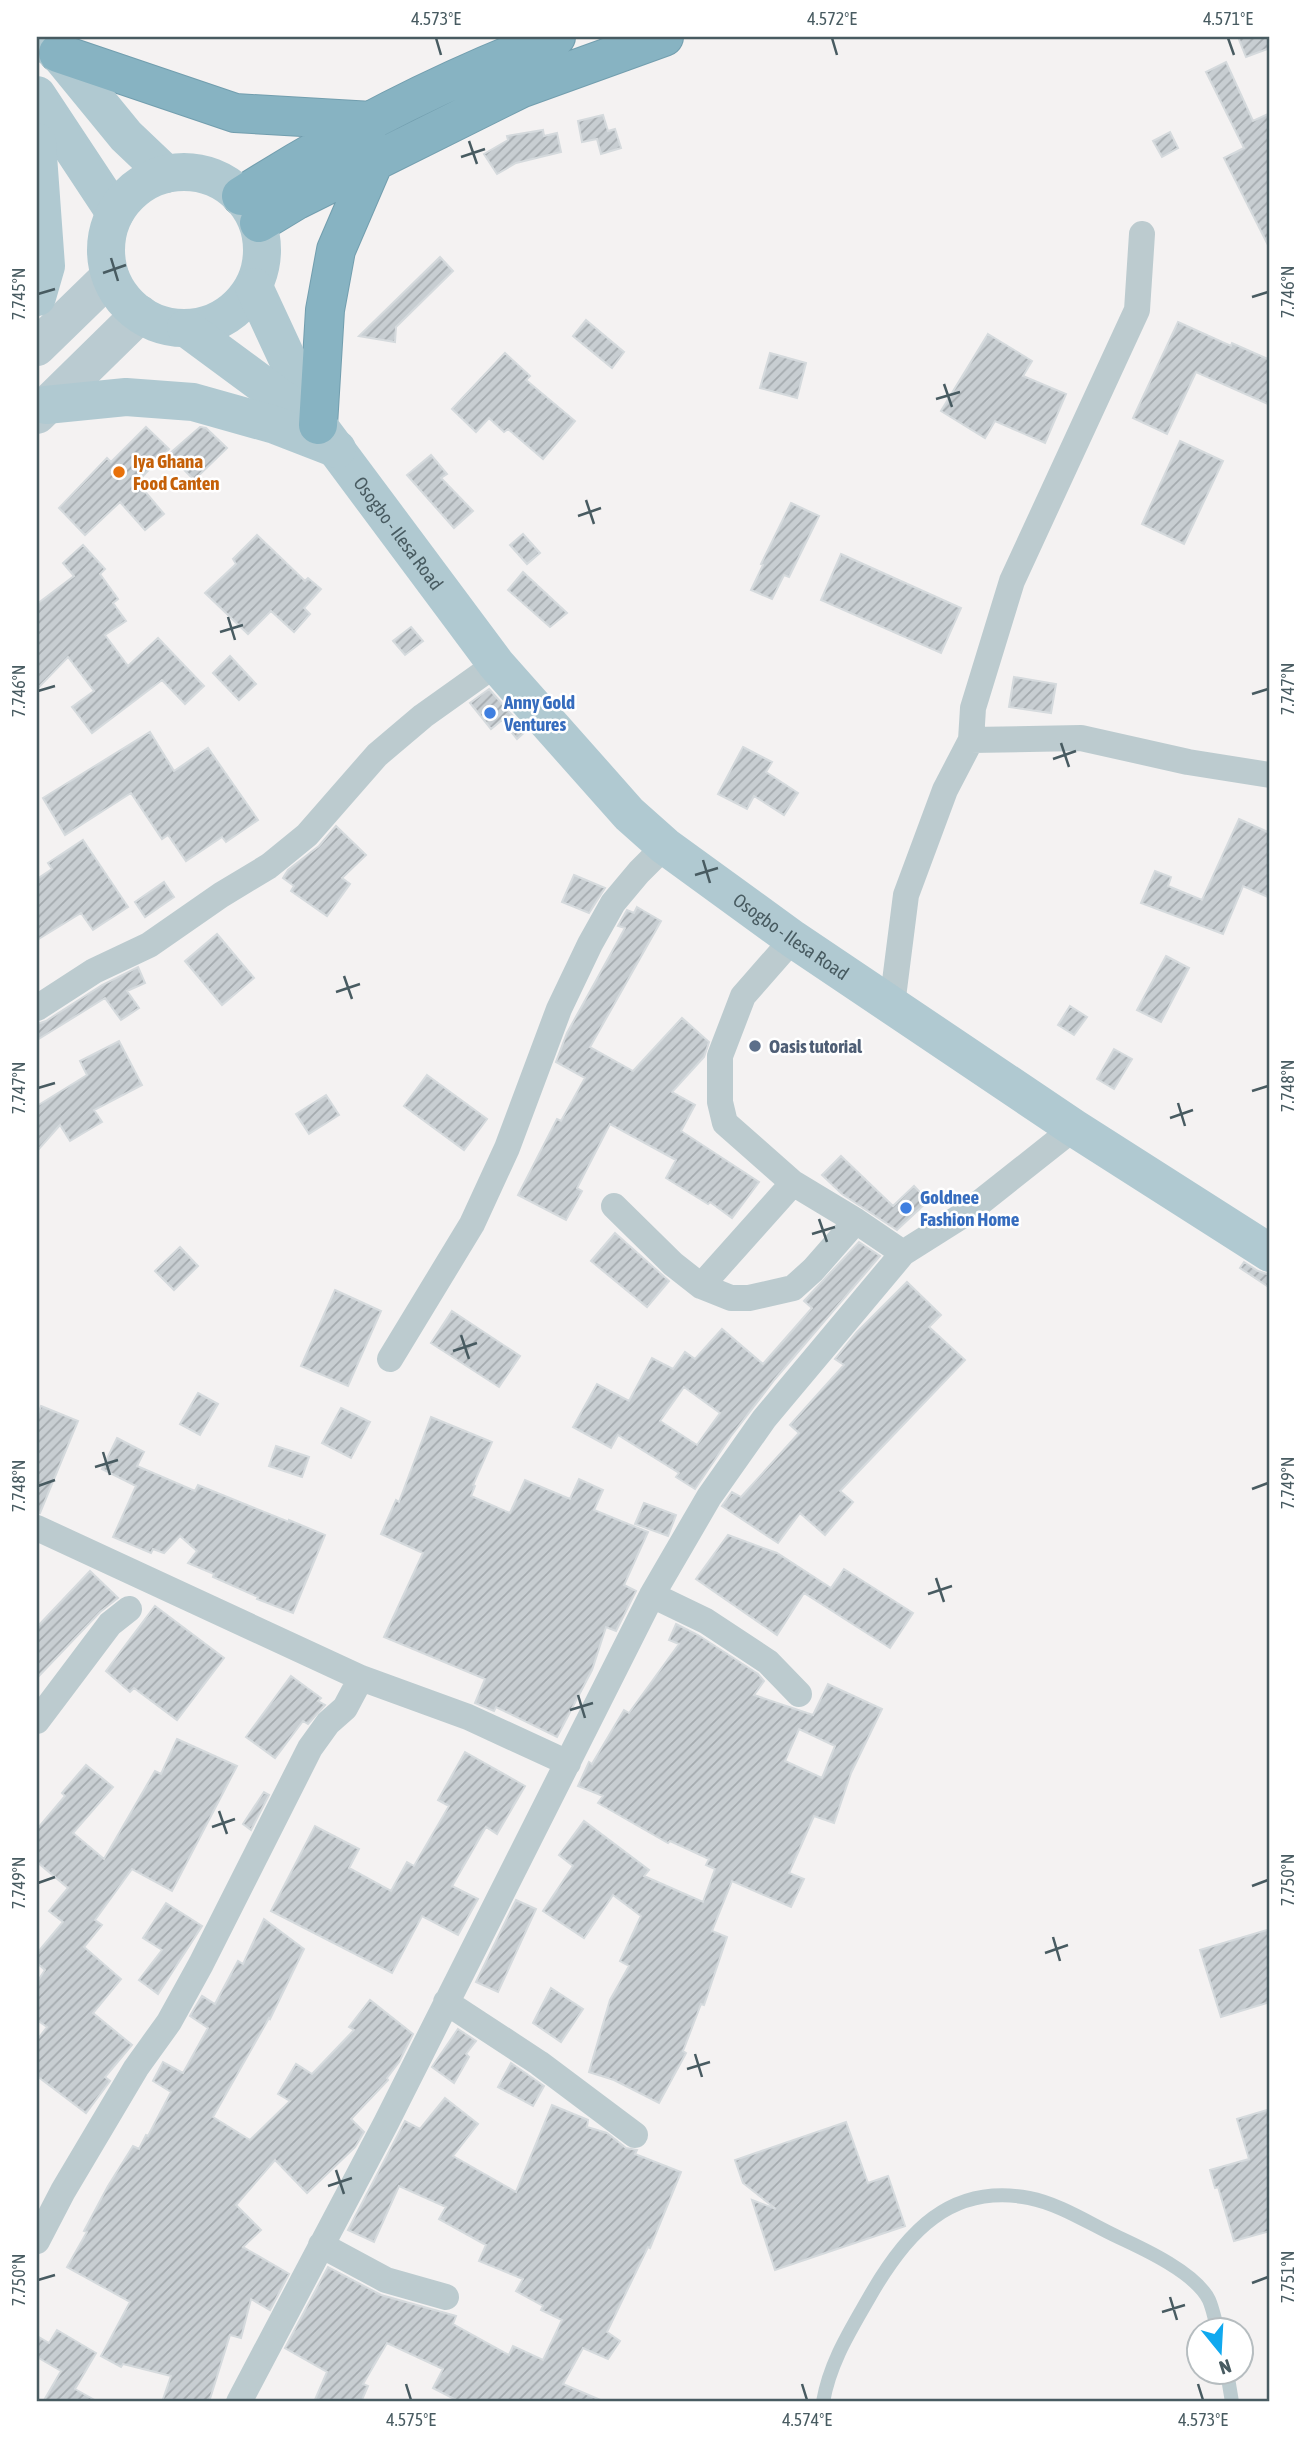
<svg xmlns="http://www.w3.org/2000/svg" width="1307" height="2439" font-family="'Asap Condensed',sans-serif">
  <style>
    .building { fill: url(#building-hatch); stroke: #d5dadd; stroke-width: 2; fill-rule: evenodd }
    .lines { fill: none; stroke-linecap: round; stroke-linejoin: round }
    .highway-casing { stroke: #729eae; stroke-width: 40 }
    .lane { stroke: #bccbcf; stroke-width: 14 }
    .street { stroke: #bccbcf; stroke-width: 26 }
    .secondary { stroke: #bacbd1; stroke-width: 38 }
    .primary { stroke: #b0c9d1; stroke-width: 38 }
    .highway { stroke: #87b3c2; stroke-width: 38 }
    .ticks { fill: none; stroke: #485b61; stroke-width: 2.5 }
    .food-dot { fill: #e8710a; stroke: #fff; stroke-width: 2.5 }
    .shop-dot { fill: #3f7fe0; stroke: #fff; stroke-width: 2.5 }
    .service-dot { fill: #5c6f8a; stroke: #fff; stroke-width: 2.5 }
    .labels { text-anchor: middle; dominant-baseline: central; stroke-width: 5; stroke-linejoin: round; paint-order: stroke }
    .food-label { font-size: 19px; font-weight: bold; fill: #c56008; stroke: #fff; text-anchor: start }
    .street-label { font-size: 19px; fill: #485b61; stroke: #fff }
    .shop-label { font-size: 19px; font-weight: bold; fill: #366cbe; stroke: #fff; text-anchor: start }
    .service-label { font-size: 19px; font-weight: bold; fill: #4e5e75; stroke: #fff; text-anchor: start }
    .neatline { fill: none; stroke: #485b61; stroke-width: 2.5 }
    .ticks-label { font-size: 18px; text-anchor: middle; fill: #485b61 }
  </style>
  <defs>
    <pattern id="building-hatch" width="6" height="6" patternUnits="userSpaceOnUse" patternTransform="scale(1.75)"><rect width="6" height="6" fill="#c8ced2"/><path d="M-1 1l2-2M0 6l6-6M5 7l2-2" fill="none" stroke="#a4aaae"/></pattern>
  </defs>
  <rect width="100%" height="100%" fill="#f4f2f2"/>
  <!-- building -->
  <path class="building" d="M1238 37H1270V48L1246 57Z
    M1226 62 1253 121 1270 113V249L1224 158 1244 148 1206 72Z
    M603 115 608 131 615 129 621 148 601 154 597 139 582 142 578 121Z
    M543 130 544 136 557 133 561 152 516 163 497 174 484 154 508 140 507 136Z
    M1170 132 1178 148 1162 157 1153 141Z
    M440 257 453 271 396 327 395 342 359 336Z
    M586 320 624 352 612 368 573 336Z
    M1178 322 1231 346 1232 343 1270 360V405L1196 372 1167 434 1133 418Z
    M988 334 1032 361 1023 376 1066 394 1045 443 995 421 985 438 941 411Z
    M505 353 530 376 526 380 575 421 543 459 508 429 504 432 489 418 476 432 452 409Z
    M770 353 806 363 797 398 760 388Z
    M146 427 169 449 137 482 164 514 145 530 120 502 85 535 59 508 107 458 111 462Z
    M200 427 206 428 227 448 194 480 169 454Z
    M1180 441 1223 461 1184 544 1142 524Z
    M431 455 447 474 441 478 473 511 454 528 407 475Z
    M791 503 819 516 789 577 784 575 772 599 751 590 763 565 761 564Z
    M523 534 540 553 527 564 510 545Z
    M257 535 305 581 308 578 321 589 304 608 310 614 294 632 271 611 248 634 205 593 236 564 233 559Z
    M83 545 105 569 100 574 118 599 113 603 126 621 105 635 128 666 158 638 204 686 185 704 162 680 92 733 72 707 94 691 68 657 37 689V604L74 576 63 563Z
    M841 554 961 608 941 653 821 600Z
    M523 572 567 613 550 627 508 590Z
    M411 627 423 641 405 655 393 641Z
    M230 656 256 684 239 700 213 673Z
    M1014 677 1056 684 1051 713 1009 707Z
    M489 689 526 731 517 739 502 720 491 729 470 703Z
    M150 732 174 771 208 748 258 820 226 842 222 837 186 861 168 835 162 839 131 793 65 835 43 798Z
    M743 747 772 762 766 772 798 793 784 815 754 796 747 809 718 794Z
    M1239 819 1270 833V898L1243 886 1223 934 1141 903 1155 871 1171 877 1168 886 1202 900Z
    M336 826 366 855 342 878 350 884 327 916 291 891 294 886 283 878 288 870 319 846Z
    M83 840 128 907 93 930 81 913 37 940V879L52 869 48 863Z
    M574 875 605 888 589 913 562 902Z
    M164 882 174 897 145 917 135 902Z
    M637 907 661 921 590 1047 633 1071 682 1018 709 1042 704 1057 672 1092 695 1105 681 1131 759 1182 732 1218 710 1202 708 1204 666 1178 676 1160 610 1124 577 1188 582 1191 566 1220 518 1195 557 1119 561 1121 585 1078 556 1062 567 1033 625 928 618 926 627 910 634 913Z
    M217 934 254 978 222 1005 185 961Z
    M1166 956 1189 968 1161 1022 1137 1010Z
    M138 967 145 983 127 991 139 1008 121 1020 105 998 37 1040V1024L46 1021 102 985Z
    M1070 1006 1087 1017 1074 1035 1058 1025Z
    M119 1041 142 1085 94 1110 102 1122 70 1141 60 1125 37 1151V1106L87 1075 80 1061Z
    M1114 1049 1132 1059 1114 1089 1097 1079Z
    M427 1075 487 1119 464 1150 404 1106Z
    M326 1095 339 1115 309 1134 296 1114Z
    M841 1156 893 1206 914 1186 928 1201 897 1230 842 1194 822 1175Z
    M615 1233 669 1281 647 1307 591 1261Z
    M859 1242 880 1256 775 1379 731 1436 695 1489 676 1477 679 1473 618 1435 611 1448 573 1427 597 1384 629 1401 652 1358 673 1369 685 1352 695 1359 722 1329 763 1364 812 1308 804 1301ZM684 1387 720 1413 697 1445 660 1421Z
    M180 1247 198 1266 174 1290 155 1271Z
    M1244 1262 1258 1271 1270 1275V1288L1240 1268Z
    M907 1282 941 1315 929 1327 965 1360 840 1491 853 1502 825 1535 800 1513 778 1543 722 1506 732 1492 741 1497 799 1433 790 1425 844 1365 835 1359 857 1332Z
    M335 1290 381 1311 348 1386 301 1366Z
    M452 1311 520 1356 499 1387 431 1343Z
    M198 1393 218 1404 200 1435 180 1424Z
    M41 1406 78 1421 40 1513 37 1512V1417Z
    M341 1408 370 1422 351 1458 322 1443Z
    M431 1417 492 1442 473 1485 475 1486 471 1496 510 1513 525 1480 570 1499 579 1479 603 1490 594 1510 648 1532 624 1585 636 1591 616 1631 606 1627 592 1670 557 1737 496 1707 494 1711 475 1703 485 1679 384 1637 423 1553 381 1534 396 1500 399 1502Z
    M117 1438 144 1452 137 1466 195 1491 198 1485 289 1522V1520L325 1535 293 1613 257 1599 258 1597 213 1577 214 1574 188 1563 197 1551 180 1536 164 1553 153 1549 151 1553 113 1537 136 1486 102 1469Z
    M276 1446 309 1457 302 1477 269 1466Z
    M644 1503 676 1515 668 1536 635 1524Z
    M728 1535 777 1553 831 1588 844 1569 913 1613 890 1648 804 1593 777 1635 696 1579Z
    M90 1571 118 1598 100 1612 37 1678V1627Z
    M155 1606 224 1658 177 1720 134 1688 130 1692 106 1671Z
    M676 1624 698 1635 758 1674 764 1681 754 1695 813 1715 828 1684 882 1709 851 1773 834 1823 814 1816 789 1873 804 1879 791 1907 732 1881 712 1931 727 1937 704 2005 701 2004 683 2051 686 2053 659 2103 614 2080 589 2072 610 2000 629 1966 620 1961 641 1916 613 1895 584 1938 543 1911 573 1866 559 1855 584 1821 649 1870 644 1876 703 1902 715 1869 706 1865 709 1859 670 1841 668 1843 598 1803 603 1796 578 1786 589 1762 592 1764 624 1710 629 1713 679 1644 669 1640ZM799 1729 835 1746 822 1778 785 1761Z
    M291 1676 321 1698 318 1701 325 1705 308 1724 303 1721 275 1758 246 1737Z
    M177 1739 237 1766 172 1891 132 1869 95 1920 102 1925 84 1947 121 1979 93 2013 132 2045 105 2077 110 2081 86 2113 37 2076V2040L47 2027 37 2020V1982L45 1970 37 1963V1953L63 1922 49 1911 68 1888 37 1862V1829L65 1796 62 1793 86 1765 113 1787 73 1833 104 1859 155 1771 161 1774Z
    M465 1752 525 1786 497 1834 486 1827 452 1886 478 1899 458 1935 422 1916 392 1973 271 1911 315 1826 359 1849 349 1868 391 1891 407 1862 414 1866 449 1806 438 1800Z
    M264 1792 269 1795 251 1830 243 1824Z
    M516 1900 536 1909 498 1992 476 1982Z
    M166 1903 202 1926 158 1994 139 1980 162 1950 143 1938Z
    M264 1919 304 1949 270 2019 269 2018 213 2117 250 2140 290 2101 278 2094 296 2064 312 2074 354 2030 349 2027 370 2000 413 2034 399 2062 387 2078 388 2080 351 2119 364 2132 355 2147 307 2193 275 2160 236 2205 261 2230 243 2247 289 2274 270 2310 251 2299 241 2338 230 2335 209 2402H162L171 2376 123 2364 121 2367 101 2356 130 2302 67 2267 87 2232 84 2231 108 2186 133 2146 139 2149 146 2135 148 2136 171 2092 153 2081 163 2062 183 2073 208 2028 190 2016 202 1996 215 2004 238 1961 243 1964Z
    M1270 1929V2002L1221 2017 1200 1950Z
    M551 1988 583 2009 561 2042 533 2023Z
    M458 2029 476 2041 466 2054 469 2057 454 2083 432 2067Z
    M511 2063 544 2086 533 2106 498 2087Z
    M445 2098 478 2124 453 2156 516 2192 552 2105 588 2120 587 2127 607 2133 626 2148 637 2150 635 2154 681 2172 650 2248 648 2247 607 2332 620 2341 608 2359 583 2348 563 2384 605 2402H460L433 2388 443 2369 387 2343 363 2384 368 2386 361 2402H314L327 2372 285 2348 328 2267 381 2295 456 2316 453 2324 509 2355 513 2346 543 2360 562 2320 541 2310 543 2306 516 2291 523 2279 479 2261 486 2245 439 2219 446 2207 399 2186 374 2242 348 2230 405 2121 420 2129Z
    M1270 2109V2231L1234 2241 1218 2187 1215 2188 1210 2170 1249 2159 1237 2119Z
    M846 2122 868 2183 888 2176 905 2226 775 2270 752 2200 776 2209 743 2183 735 2160Z
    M57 2330 96 2353 75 2389 98 2402H43L61 2371 37 2357V2336L49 2343Z"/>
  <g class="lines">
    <defs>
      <path id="highway" d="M58 53 235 113 372 121
        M241 196C340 133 447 78 556 37
        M259 223 297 200 520 89 664 37
        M318 425 325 310 336 250 373 164"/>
    </defs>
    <!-- highway casing -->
    <use href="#highway" class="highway-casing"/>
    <!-- lane -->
    <path class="lane" d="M1227 2372 1232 2402
      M823 2402C830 2362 850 2331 870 2296 906 2233 950 2183 1029 2198 1060 2204 1090 2224 1118 2237 1144 2249 1196 2273 1209 2300 1213 2309 1215 2321 1218 2330"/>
    <!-- street -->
    <path class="street" d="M971 740 1081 738 1188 762 1270 775
      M793 939 743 996 720 1056V1102L725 1123 793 1183 856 1221 903 1253
      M892 1005 906 895 945 790 971 740 973 708 1012 581 1137 310 1142 234
      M37 1008 94 971 149 945 221 895 269 866 307 835 377 755 423 716 496 664
      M614 1206 673 1264 701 1286 731 1298H749L793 1288 813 1270 856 1221
      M701 1286 793 1183
      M390 1359 472 1224 507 1148 559 1009 590 944 613 903 639 872 665 846
      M37 1528 361 1678 468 1717 568 1763
      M652 1595 706 1621 768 1662 799 1694
      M37 1721 110 1624 129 1609
      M446 2002 539 2063 635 2135
      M37 2241 63 2191 136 2068 169 2022 201 1964 310 1748 328 1723 345 1708 361 1678
      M321 2245 386 2280 446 2297
      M239 2402 385 2125 652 1595 709 1497 764 1419 903 1253 968 1212 1074 1128"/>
    <!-- secondary -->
    <path class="secondary" d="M37 347 110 276
      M37 415 140 314"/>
    <!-- primary -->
    <g class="primary">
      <path d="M37 37 58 53 126 136 166 174"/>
      <path d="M37 95 115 213"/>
      <path d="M37 142 46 266 37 297"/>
      <circle cx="184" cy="250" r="78"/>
      <path id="s1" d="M254 287 318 425 496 664 629 814 665 846 793 939 1074 1128 1270 1253"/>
      <path d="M186 328 316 424"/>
      <path d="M46 405 126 397 193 402 275 425 337 449"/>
    </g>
    <!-- highway -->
    <use href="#highway" class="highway"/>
  </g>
  <!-- ticks -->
  <path class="ticks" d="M436 38 441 55M832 38 837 55M1228 38 1234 55M469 141 477 164M461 157 485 149M111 258 118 281M103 273 126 265M38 294 55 289M1252 297 1268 292M944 384 952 407M936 399 960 392M586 500 594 524M578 516 601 508M228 617 235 640M220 632 243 625M38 691 55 686M1252 694 1268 689M1061 743 1069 767M1053 759 1076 751M703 860 710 883M695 875 718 868M344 976 352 999M336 992 360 984M38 1088 55 1083M1252 1091 1268 1086M1178 1103 1185 1126M1170 1118 1193 1110M819 1219 827 1242M812 1234 835 1227M461 1335 469 1359M453 1351 477 1343M103 1452 110 1475M95 1467 118 1460M38 1486 55 1480M1252 1489 1268 1483M936 1578 944 1602M928 1594 952 1586M578 1695 585 1718M570 1710 593 1703M219 1811 227 1834M212 1827 235 1819M38 1883 55 1877M1252 1886 1268 1880M1053 1937 1060 1961M1045 1953 1068 1945M695 2054 702 2077M687 2069 710 2062M336 2170 344 2194M328 2186 352 2178M38 2280 55 2275M1252 2283 1268 2277M1170 2297 1177 2320M1162 2312 1185 2305M406 2384 411 2400M802 2384 807 2400M1198 2384 1203 2400"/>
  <!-- markers -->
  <circle class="food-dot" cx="119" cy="472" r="7"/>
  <g class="shop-dot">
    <circle cx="490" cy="713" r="7"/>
    <circle cx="906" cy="1208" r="7"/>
  </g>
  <circle class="service-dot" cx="755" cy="1046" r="7"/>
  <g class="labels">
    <!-- food labels -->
    <g class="food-label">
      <text x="133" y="461">Iya Ghana<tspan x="133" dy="22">Food Canten</tspan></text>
    </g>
    <!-- street labels -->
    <g class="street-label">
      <text stroke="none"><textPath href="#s1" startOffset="287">Osogbo - Ilesa Road</textPath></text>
      <text stroke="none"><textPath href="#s1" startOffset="854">Osogbo - Ilesa Road</textPath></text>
    </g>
    <!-- shop labels -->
    <g class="shop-label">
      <text x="504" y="702">Anny Gold<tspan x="504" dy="22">Ventures</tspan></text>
      <text x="920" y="1197">Goldnee<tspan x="920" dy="22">Fashion Home</tspan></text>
    </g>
    <!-- service labels -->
    <g class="service-label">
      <text x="769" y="1046">Oasis tutorial</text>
    </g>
  </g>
  <!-- border -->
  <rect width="1307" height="2439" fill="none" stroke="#ffffff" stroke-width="77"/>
  <!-- north arrow -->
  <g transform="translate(1220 2351) rotate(162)"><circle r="33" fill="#ffffff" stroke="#b6bdc0" stroke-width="2"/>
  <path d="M0-5L12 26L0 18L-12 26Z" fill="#10a9ef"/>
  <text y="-10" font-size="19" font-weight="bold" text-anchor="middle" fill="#485b61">N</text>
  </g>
  <rect x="38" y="38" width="1230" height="2362" class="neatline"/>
  <g class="ticks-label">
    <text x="436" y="25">4.573°E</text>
    <text x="832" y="25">4.572°E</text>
    <text x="1228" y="25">4.571°E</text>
    <text transform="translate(1288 292) rotate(-90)" y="6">7.746°N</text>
    <text transform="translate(19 294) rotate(-90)" y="6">7.745°N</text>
    <text transform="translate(1288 689) rotate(-90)" y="6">7.747°N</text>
    <text transform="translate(19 691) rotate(-90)" y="6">7.746°N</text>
    <text transform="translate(1288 1086) rotate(-90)" y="6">7.748°N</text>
    <text transform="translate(19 1088) rotate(-90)" y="6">7.747°N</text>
    <text transform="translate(1288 1483) rotate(-90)" y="6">7.749°N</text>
    <text transform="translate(19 1486) rotate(-90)" y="6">7.748°N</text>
    <text transform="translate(1288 1880) rotate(-90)" y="6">7.750°N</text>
    <text transform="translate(19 1883) rotate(-90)" y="6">7.749°N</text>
    <text transform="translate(1288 2277) rotate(-90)" y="6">7.751°N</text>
    <text transform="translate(19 2280) rotate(-90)" y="6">7.750°N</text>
    <text x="411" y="2426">4.575°E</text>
    <text x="807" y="2426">4.574°E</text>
    <text x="1203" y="2426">4.573°E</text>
  </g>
</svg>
